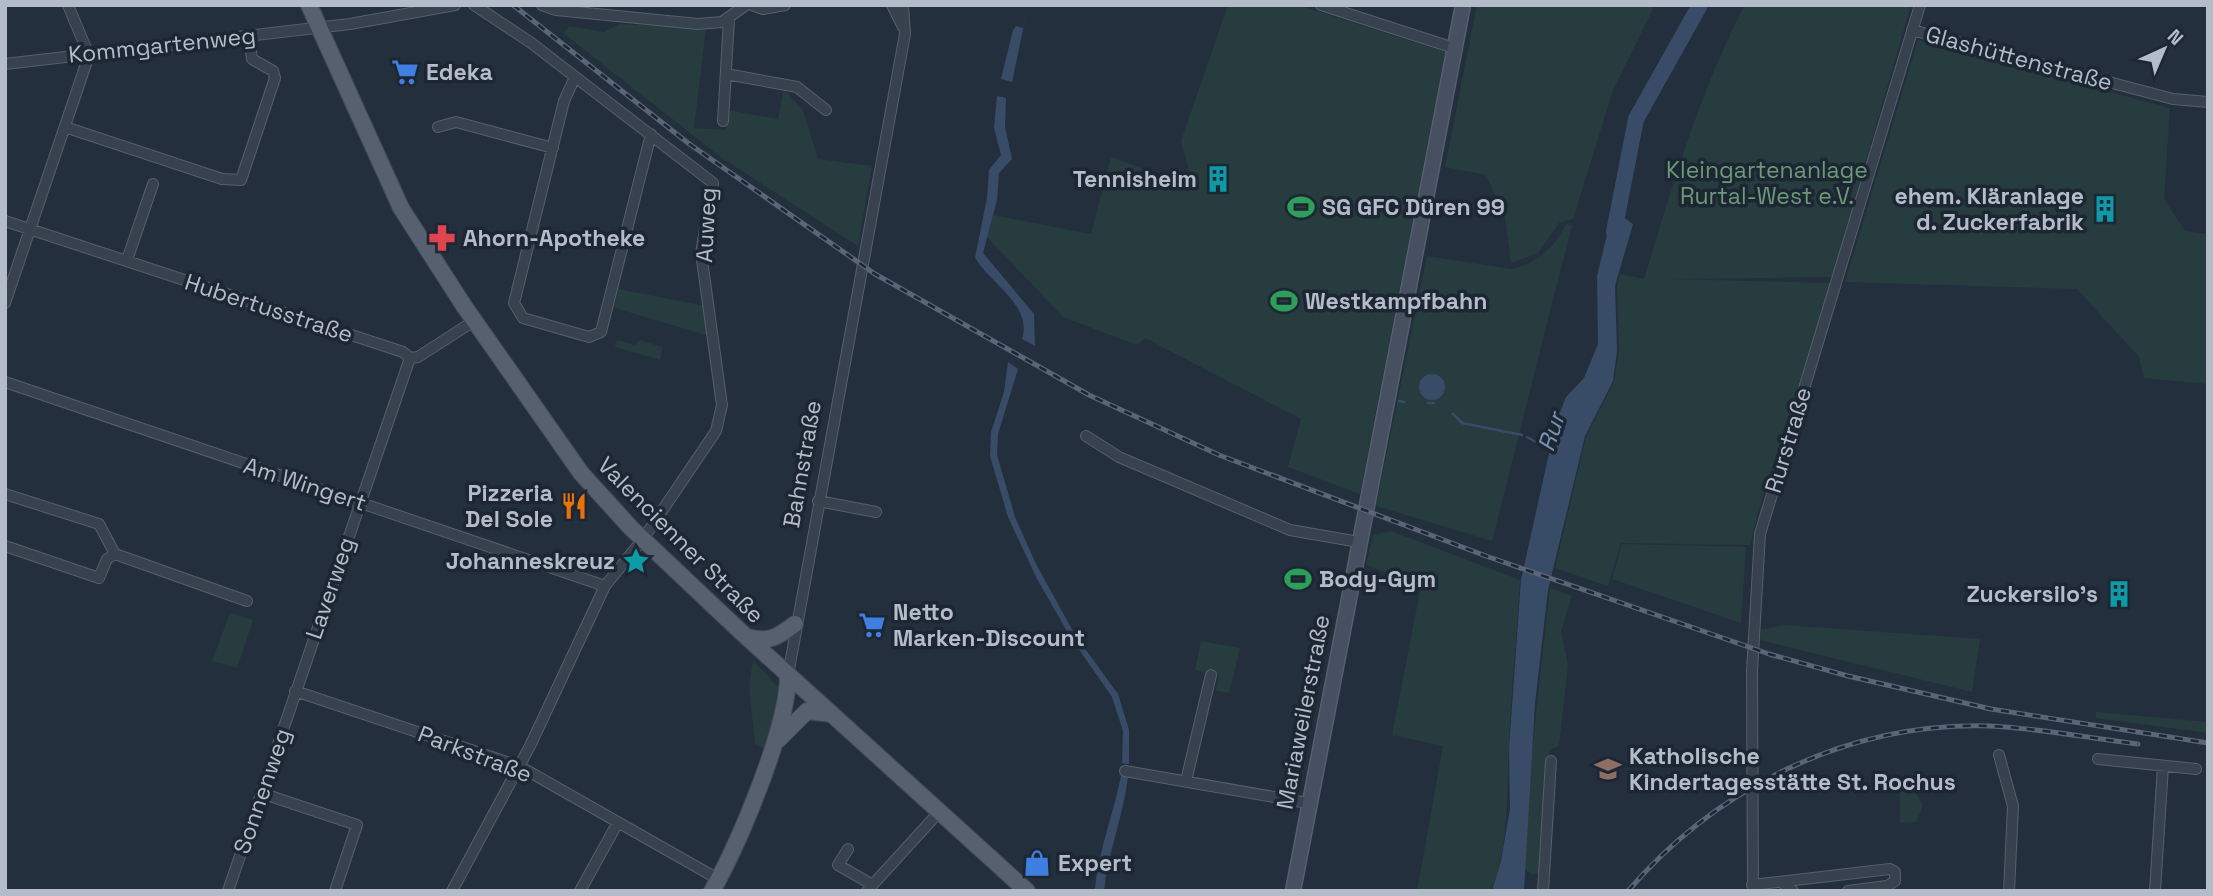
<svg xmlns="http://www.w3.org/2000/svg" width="2213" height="896" font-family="'Space Grotesk',sans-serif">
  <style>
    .green { fill: #263c3f }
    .water { fill: #394c67 }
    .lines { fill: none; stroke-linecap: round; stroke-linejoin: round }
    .stream { stroke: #394c67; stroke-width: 2.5 }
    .river { stroke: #394c67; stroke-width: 16 }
    .minor-casing { stroke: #565f6c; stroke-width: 12 }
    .secondary-casing { stroke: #565f6c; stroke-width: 17 }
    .primary-casing { stroke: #414a57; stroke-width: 18 }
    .minor { stroke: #38414e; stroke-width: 10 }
    .secondary { stroke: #465061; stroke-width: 14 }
    .primary { stroke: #56606e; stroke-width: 16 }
    .rail-casing { stroke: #5a6575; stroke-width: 5 }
    .rail { stroke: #1d2633; stroke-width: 2.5; stroke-dasharray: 8; stroke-linecap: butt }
    .labels { text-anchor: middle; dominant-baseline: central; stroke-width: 7; stroke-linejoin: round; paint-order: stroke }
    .street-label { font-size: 23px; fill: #b4bcc9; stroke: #1d2633 }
    .poi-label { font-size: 23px; font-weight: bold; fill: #b4bcc9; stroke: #1d2633; text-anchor: start }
    .park-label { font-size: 23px; fill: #6b9a76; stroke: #1d2633 }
    .water-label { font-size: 24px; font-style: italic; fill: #7c92b1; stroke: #1d2633 }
  </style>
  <rect width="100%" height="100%" fill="#242f3e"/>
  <!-- green -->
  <path class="green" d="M1228 5H1298L1445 52 1360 494 1288 467 1301 419 1145 338 1137 345 1063 317 987 237 993 215 1091 234 1111 157 1193 186 1181 141Z
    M1477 5H1655L1613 90 1573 219 1559 223 1538 253 1511 263 1505 218 1486 175 1445 167Z
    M1745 5H1911L1832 277 1669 279 1831 283 1758 512 1750 545 1621 543 1608 586 1555 568 1586 437 1614 382 1619 351 1617 286 1620 274 1644 279C1673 185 1699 92 1745 5Z
    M619 24 706 28 694 128 726 130 727 110 778 119 784 89 803 110 818 159 872 166 858 246 722 158 563 33 569 26 604 32Z
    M1918 40 2170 108 2164 199 2185 231 2208 234V384L2144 378 2139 357 2077 289 1845 282Z
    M1566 224 1572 225 1492 541 1376 506 1427 256 1511 269C1536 265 1555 247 1566 224Z
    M618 289 705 306 709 336 615 308Z
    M617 340 635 345 639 340 663 347 660 360 615 347Z
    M1391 531 1520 580C1517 636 1511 691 1509 747 1506 796 1510 844 1491 891H1417L1443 746 1392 735 1421 586 1366 565 1373 535Z
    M1622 544 1746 547 1741 623 1612 579Z
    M1550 588 1572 596 1561 631 1568 665 1559 746 1549 750 1543 873 1532 874 1525 869C1527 775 1540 682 1550 588Z
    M230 613 253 620 237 668 212 661Z
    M1784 625 1980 639 1972 692 1760 640 1761 630Z
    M1201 641 1240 648 1229 693 1216 691 1219 675 1195 670Z
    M753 660 778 687 768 747 765 749 755 744 749 686Z
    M2096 712 2208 722V733L2096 718Z
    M1913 786 1923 806 1916 822 1900 823V787Z"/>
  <!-- water -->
  <path class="water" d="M1026 15 1012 82 1001 79 1013 30 1016 26 1023 28Z
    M997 96 1006 98 1005 127 1012 159 999 173 997 200 983 253 1034 314 1035 346 1022 339C1033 306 991 284 975 258L987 198 989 170 1001 155 994 128Z
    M1613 210 1633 224 1615 286 1617 351 1613 381 1585 436 1548 590 1535 703 1524 891H1492L1501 861 1510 809 1509 749 1521 580 1556 422 1566 397 1584 378 1598 344 1597 276Z
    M1008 362 1018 369 998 434 997 455 1015 517 1035 562 1075 635 1118 694 1129 730V764L1122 763 1123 731 1112 697 1071 638 1037 579 1008 517 990 456 991 432 1004 392Z
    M1419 387a13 13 0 1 1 26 0a13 13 0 1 1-26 0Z
    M1121 776 1128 777C1123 817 1108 852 1104 891H1095C1097 856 1114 812 1121 776Z"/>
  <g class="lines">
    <!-- stream -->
    <path class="stream" d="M1399 401 1404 402
      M1428 403H1434
      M1453 414 1462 423 1522 435
      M1527 437 1552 451"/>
    <!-- river -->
    <path class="river" d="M1614 232 1636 119 1700 5"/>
    <defs>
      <path id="minor" d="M542 5 556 10 698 24 722 22 746 5
        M752 5 763 9 785 5
        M892 5 903 27
        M1321 5 1454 48
        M1912 30 2173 99 2208 102
        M5 64 350 24 455 5
        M726 74 797 87 826 110
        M575 77 564 101 514 303 523 318 589 337 601 332 651 134
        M723 121 729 19
        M65 127 222 179 241 180 275 78 273 71 252 59 249 36
        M438 127 456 122 553 148
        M5 221 403 352 410 358
        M127 260 153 184
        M5 303 87 61 88 53 68 5
        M5 382 605 586
        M1086 436 1119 457 1290 530 1359 542
        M5 494 99 524 115 554 247 601
        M818 501 876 512
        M5 546 99 578 107 559 115 554
        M788 675 905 34 903 5
        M295 691 519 766 718 879
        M1999 755 2013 806 2009 891
        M2098 759 2196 769
        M1125 771 1308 803
        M1186 781 1211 675
        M261 793 357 825 335 891
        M848 849 838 865 871 884
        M1781 882 1793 891
        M1752 885 1890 869 1895 872V881L1887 886 1848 891
        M228 891 410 358 418 357 474 321
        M452 891 530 746 605 586 643 539 716 431 722 405 701 253 713 183 530 42 474 5
        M580 891 617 824
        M867 891 940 811
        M1543 891 1551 761
        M1753 891 1752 671 1760 534 1920 5
        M2155 891 2163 766"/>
      <path id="secondary" d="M1293 891 1463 5"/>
      <path id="primary" d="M309 5 401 208 464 306 581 473 631 528 740 631 1027 891
        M747 637C769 643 778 637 795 624
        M778 740 807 711 832 714
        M712 891C739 843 788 728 788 675"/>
    </defs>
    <!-- minor casing -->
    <use href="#minor" class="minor-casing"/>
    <!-- secondary casing -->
    <use href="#secondary" class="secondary-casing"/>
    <!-- primary casing -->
    <use href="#primary" class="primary-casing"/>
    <!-- minor -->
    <use href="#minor" class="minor"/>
    <!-- secondary -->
    <use href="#secondary" class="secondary"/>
    <!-- primary -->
    <use href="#primary" class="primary"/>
    <defs>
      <path id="rail" d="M513 5 688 143 875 274 1089 395 1219 455 1486 556 1769 654 1848 676 1991 709 2208 743
        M1628 891C1718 786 1850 722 1989 726 2039 728 2088 738 2138 744"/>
    </defs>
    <!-- rail casing -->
    <use href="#rail" class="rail-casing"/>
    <!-- rail -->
    <use href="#rail" class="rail"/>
  </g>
  <!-- icons -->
  <defs>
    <symbol id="supermarket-bare" viewBox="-9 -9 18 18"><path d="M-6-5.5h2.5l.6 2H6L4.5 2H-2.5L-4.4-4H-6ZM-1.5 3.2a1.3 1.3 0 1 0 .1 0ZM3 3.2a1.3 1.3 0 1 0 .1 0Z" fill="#3f7fe0" stroke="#1d2633" stroke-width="2.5" paint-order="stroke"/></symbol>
    <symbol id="building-bare" viewBox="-9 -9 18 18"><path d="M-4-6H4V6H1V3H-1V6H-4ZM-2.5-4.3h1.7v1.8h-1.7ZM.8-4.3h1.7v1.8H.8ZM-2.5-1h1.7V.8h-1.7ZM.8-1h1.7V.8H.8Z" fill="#0f9aa8" stroke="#1d2633" stroke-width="2.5" paint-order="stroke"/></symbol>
    <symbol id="stadium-bare" viewBox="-9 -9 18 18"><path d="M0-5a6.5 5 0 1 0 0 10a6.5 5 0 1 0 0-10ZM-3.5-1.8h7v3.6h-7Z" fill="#2e9e5b" stroke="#1d2633" stroke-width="2.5" paint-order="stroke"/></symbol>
    <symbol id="pharmacy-bare" viewBox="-9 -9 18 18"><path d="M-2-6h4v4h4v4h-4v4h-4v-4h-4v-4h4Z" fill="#e0444e" stroke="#1d2633" stroke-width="2.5" paint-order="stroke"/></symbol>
    <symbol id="restaurant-bare" viewBox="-9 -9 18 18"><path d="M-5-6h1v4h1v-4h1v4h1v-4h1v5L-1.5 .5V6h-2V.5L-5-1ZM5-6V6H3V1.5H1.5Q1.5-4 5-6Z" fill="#e8710a" stroke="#1d2633" stroke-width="2.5" paint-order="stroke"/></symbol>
    <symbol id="sight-bare" viewBox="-9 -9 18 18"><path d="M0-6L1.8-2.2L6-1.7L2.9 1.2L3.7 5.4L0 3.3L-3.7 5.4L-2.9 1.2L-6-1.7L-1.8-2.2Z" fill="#0f9aa8" stroke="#1d2633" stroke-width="2.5" paint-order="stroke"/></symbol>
    <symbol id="school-bare" viewBox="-9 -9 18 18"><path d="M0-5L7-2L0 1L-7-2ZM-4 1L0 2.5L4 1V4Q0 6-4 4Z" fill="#8d6e63" stroke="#1d2633" stroke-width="2.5" paint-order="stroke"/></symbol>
    <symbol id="shop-bare" viewBox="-9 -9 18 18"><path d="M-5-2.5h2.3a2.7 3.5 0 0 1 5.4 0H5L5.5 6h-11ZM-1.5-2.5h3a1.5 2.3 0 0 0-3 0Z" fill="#3f7fe0" stroke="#1d2633" stroke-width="2.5" paint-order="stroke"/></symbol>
  </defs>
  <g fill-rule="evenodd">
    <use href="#supermarket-bare" x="386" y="53" width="38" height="38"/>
    <use href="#building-bare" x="1199" y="160" width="38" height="38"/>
    <use href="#stadium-bare" x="1282" y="188" width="38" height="38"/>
    <use href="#building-bare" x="2086" y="190" width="38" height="38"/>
    <use href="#pharmacy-bare" x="423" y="219" width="38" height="38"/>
    <use href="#stadium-bare" x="1265" y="282" width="38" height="38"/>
    <use href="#restaurant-bare" x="555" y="487" width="38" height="38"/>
    <use href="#sight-bare" x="617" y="542" width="38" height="38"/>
    <use href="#stadium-bare" x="1279" y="560" width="38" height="38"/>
    <use href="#building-bare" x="2100" y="575" width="38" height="38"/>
    <use href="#supermarket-bare" x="853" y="606" width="38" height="38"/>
    <use href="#school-bare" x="1589" y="750" width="38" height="38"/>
    <use href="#shop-bare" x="1018" y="844" width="38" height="38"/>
  </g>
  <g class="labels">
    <!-- street labels -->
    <g class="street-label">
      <text transform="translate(162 45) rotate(-6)">Kommgartenweg</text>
      <text transform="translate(2019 58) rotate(15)">Glashüttenstraße</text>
      <text transform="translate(706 225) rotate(-87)">Auweg</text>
      <text transform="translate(269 308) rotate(18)">Hubertusstraße</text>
      <text transform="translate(1788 440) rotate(-73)">Rurstraße</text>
      <text transform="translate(802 464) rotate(-80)">Bahnstraße</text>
      <text transform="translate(305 484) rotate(18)">Am Wingert</text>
      <text transform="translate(681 540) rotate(45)">Valencienner Straße</text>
      <text transform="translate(330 588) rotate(-71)">Laverweg</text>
      <text transform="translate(1303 712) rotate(-79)">Mariaweilerstraße</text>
      <text transform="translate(475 754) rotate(21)">Parkstraße</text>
      <text transform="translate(262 791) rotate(-71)">Sonnenweg</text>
    </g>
    <!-- poi labels -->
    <g class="poi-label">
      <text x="426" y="72">Edeka</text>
      <text x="1197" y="179" text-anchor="end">Tennisheim</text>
      <text x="2084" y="196" text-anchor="end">ehem. Kläranlage<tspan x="2084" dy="26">d. Zuckerfabrik</tspan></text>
      <text x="1322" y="207">SG GFC Düren 99</text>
      <text x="463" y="238">Ahorn-Apotheke</text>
      <text x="1305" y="301">Westkampfbahn</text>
      <text x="553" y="493" text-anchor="end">Pizzeria<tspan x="553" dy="26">Del Sole</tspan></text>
      <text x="615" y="561" text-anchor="end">Johanneskreuz</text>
      <text x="1319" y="579">Body-Gym</text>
      <text x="2098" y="594" text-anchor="end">Zuckersilo's</text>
      <text x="893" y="612">Netto<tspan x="893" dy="26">Marken-Discount</tspan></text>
      <text x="1629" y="756">Katholische<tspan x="1629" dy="26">Kindertagesstätte St. Rochus</tspan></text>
      <text x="1058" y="863">Expert</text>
    </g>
    <!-- park labels -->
    <g class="park-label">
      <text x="1767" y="170">Kleingartenanlage<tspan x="1767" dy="26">Rurtal-West e.V.</tspan></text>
    </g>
    <!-- water labels -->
    <g class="water-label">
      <text transform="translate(1551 432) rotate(-72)">Rur</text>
    </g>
  </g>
  <!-- border -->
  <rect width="2213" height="896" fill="none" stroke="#b4bcc9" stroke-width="14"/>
  <!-- north arrow -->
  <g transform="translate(2164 49) rotate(44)" stroke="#1d2633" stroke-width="5" paint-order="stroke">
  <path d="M0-5L12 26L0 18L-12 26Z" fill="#b4bcc9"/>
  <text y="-10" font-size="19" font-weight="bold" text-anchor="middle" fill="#b4bcc9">N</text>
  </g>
</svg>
